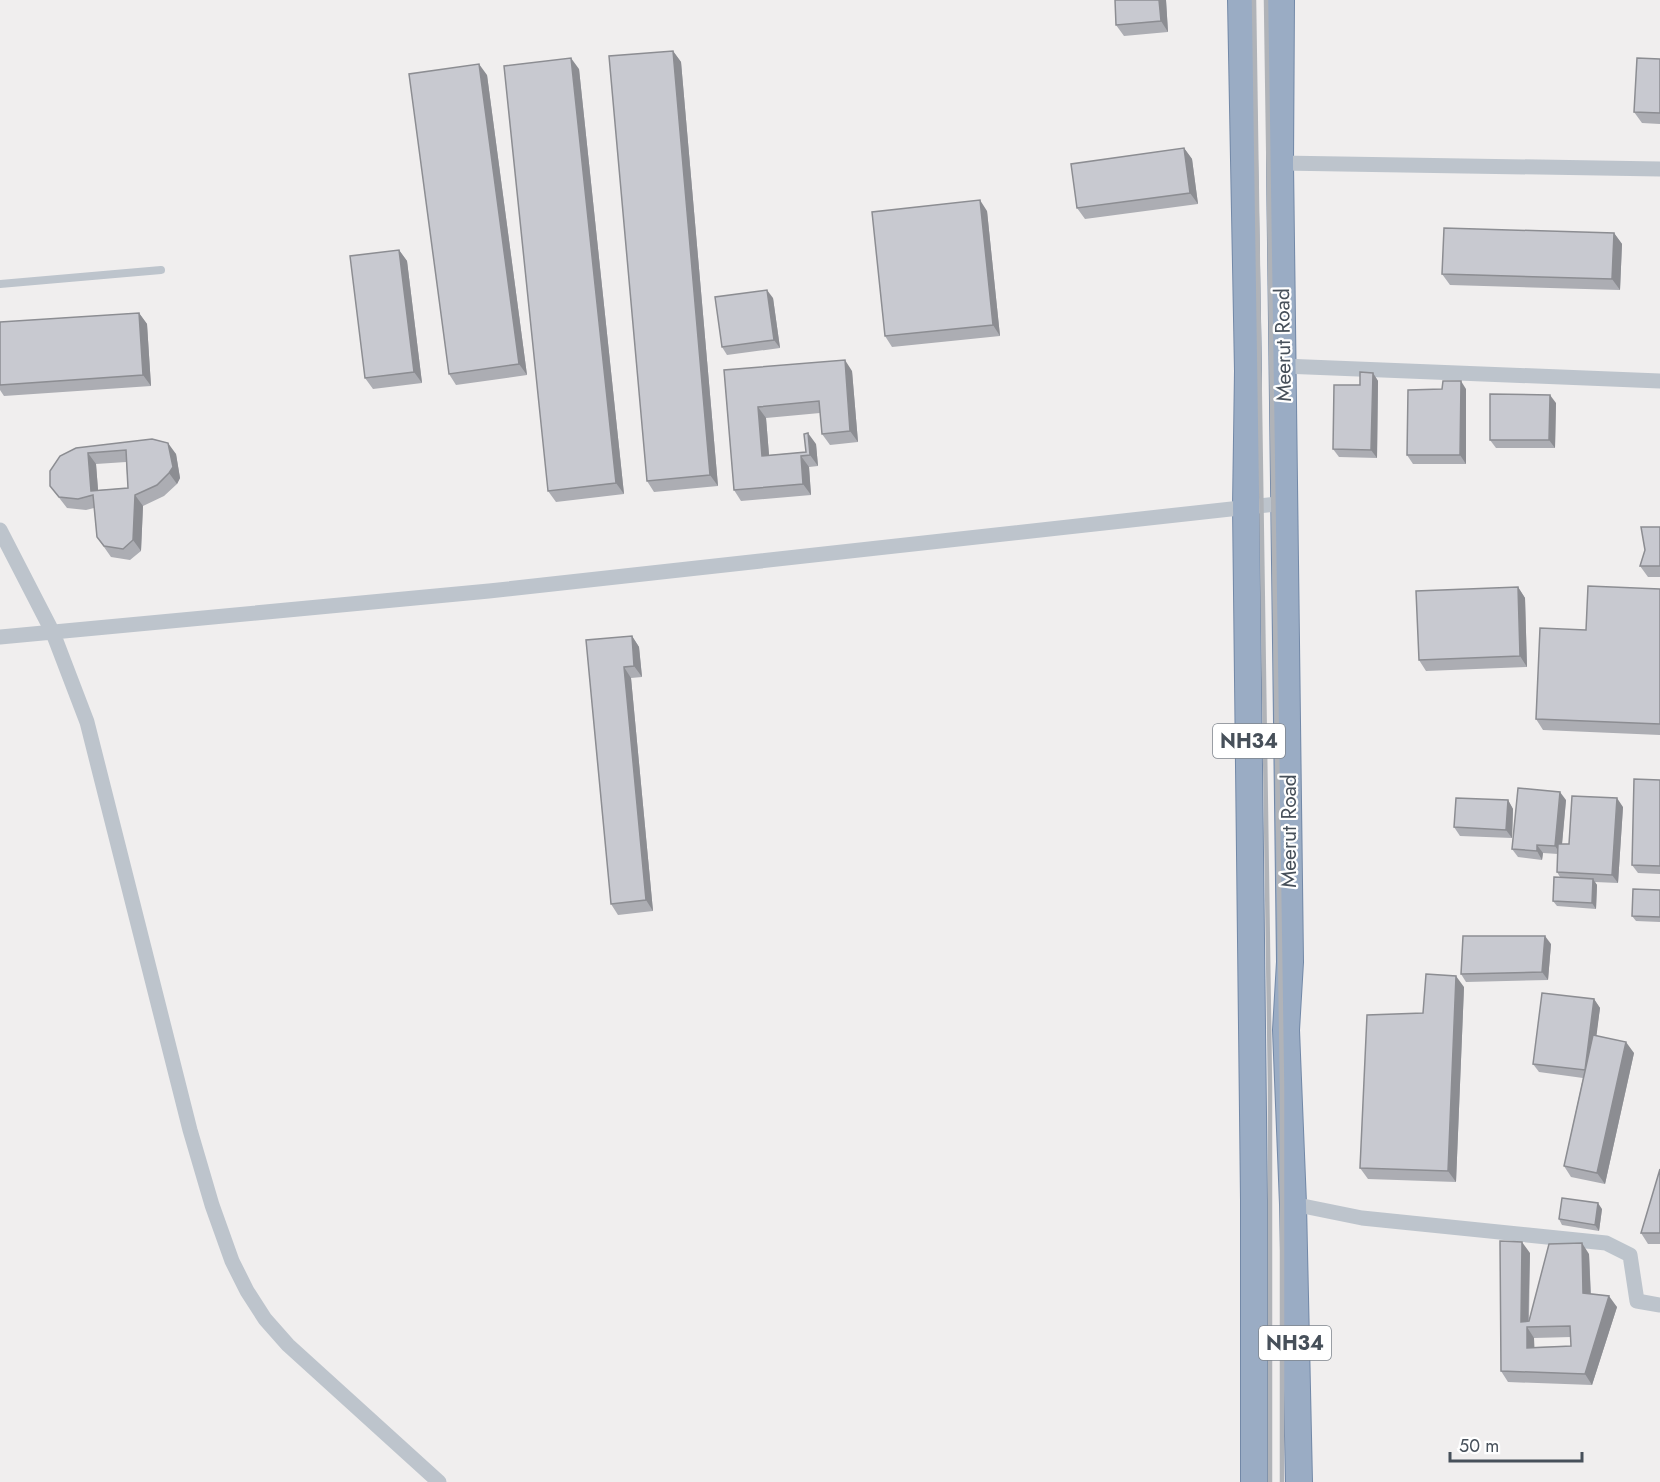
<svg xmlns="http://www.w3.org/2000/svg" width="1660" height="1482" font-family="Jost,sans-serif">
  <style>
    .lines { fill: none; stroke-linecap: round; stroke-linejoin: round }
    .trunk-casing { stroke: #7288a7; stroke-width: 28 }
    .service { stroke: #bdc4cc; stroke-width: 8 }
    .minor { stroke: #bdc4cc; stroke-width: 15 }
    .trunk { stroke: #9aacc4; stroke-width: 26 }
    .rail { stroke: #b0b3b8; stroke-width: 4.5 }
    .wall { fill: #acadb3; fill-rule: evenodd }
    .shaded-wall { fill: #8c8d92 }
    .building { fill: #c8c9d0; stroke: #8c8d92; stroke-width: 1.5; fill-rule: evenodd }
    .labels { text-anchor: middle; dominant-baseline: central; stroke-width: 4.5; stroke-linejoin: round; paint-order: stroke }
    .shield { fill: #fff; stroke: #7e848c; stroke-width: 1.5 }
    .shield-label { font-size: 20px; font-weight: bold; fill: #47505a }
    .street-label { font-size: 21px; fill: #47505a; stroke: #fff }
  </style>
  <rect width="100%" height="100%" fill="#f0eeee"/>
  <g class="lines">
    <defs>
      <path id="trunk" d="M1241 0 1248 371 1246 506 1254 1200V1482
        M1281 0 1280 163 1290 962 1286 1030 1293 1204 1299 1482"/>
    </defs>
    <!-- trunk casing -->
    <use href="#trunk" class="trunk-casing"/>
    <!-- service -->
    <path class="service" d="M0 284 161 270"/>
    <!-- minor -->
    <path class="minor" d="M1280 163 1660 169
      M1283 366 1660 381
      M0 530 53 633 87 722 190 1130 212 1205 232 1261 247 1291 265 1319 288 1345 439 1482
      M0 637 489 591 1285 503
      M1293 1204 1362 1218 1606 1243 1630 1255 1637 1301 1660 1305"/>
    <!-- trunk -->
    <use href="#trunk" class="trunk"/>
    <!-- rail -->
    <path class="rail" d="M1254 0 1270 1086V1482
      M1266 0 1282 1086V1482"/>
  </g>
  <!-- wall -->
  <path class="wall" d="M1166 0 1168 32 1124 36 1116 25Z
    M673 51 681 62 718 486 654 492 647 481Z
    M1660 59V124L1642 123 1634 112Z
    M579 69 624 494 556 502 548 491Z
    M487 75 527 375 456 385 449 374Z
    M1184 148 1192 159 1198 204 1085 219 1077 208Z
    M987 211 1000 336 892 347 885 336Z
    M1614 233 1622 244 1620 290 1450 285 1442 274Z
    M399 250 407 261 422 383 373 389 365 378Z
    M773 298 780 348 727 355 722 347Z
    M139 313 147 324 151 386 4 396 0 390V322Z
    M724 370 852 371 858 442 830 445 822 434 820 413 766 418 769 455 806 452 816 444 818 466 809 467 811 495 741 501 734 490Z
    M1373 373 1378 381 1377 458 1339 457 1333 449Z
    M1466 389V464H1413L1407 455Z
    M1556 403 1555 448H1496L1490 440Z
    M152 439 176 454 180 478 177 484 164 496 143 506 141 551 130 560 111 557 97 537 94 508 86 510 67 508 50 486 60 456ZM126 462 128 488 98 490 96 464Z
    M1660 527V577H1648L1640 566Z
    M1518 587 1525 598 1527 667 1426 671 1419 660Z
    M1660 589V735L1543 730 1536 719Z
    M632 636 639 647 642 677 631 678 653 911 618 915 611 904 586 640Z
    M1660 780V874L1638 873 1632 865Z
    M1508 800 1513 809 1512 838 1460 836 1454 827Z
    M1566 800 1562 844H1569L1623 807 1618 883 1595 882 1597 885 1596 909 1557 906 1553 901 1560 877 1557 872 1558 854 1543 853 1542 860 1518 857 1512 849Z
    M1660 890V922L1636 921 1632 916Z
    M1551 944 1548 980 1466 982 1461 974Z
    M1464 987 1456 1182 1368 1179 1360 1168 1423 1013Z
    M1594 999 1600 1008 1596 1035 1634 1053 1605 1184 1571 1177 1564 1166 1583 1078 1539 1072 1533 1064Z
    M1660 1169V1244H1648L1641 1233Z
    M1602 1209 1599 1231 1562 1225 1559 1219Z
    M1530 1253 1529 1321 1589 1254 1591 1294 1617 1307 1592 1385 1508 1382 1501 1371ZM1571 1337V1346L1534 1347V1338Z"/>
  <!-- shaded-wall -->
  <path class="shaded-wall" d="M1159 0H1166L1168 32 1161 21Z
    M673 51 681 62 718 486 710 475Z
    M571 58 579 69 624 494 616 483Z
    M479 64 487 75 527 375 519 364Z
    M1184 148 1192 159 1198 204 1190 193Z
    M980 200 987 211 1000 336 993 325Z
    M1614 233 1622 244 1620 290 1612 279Z
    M399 250 407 261 422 383 414 372Z
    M767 290 773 298 780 348 774 340Z
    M139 313 147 324 151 386 143 375Z
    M845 360 852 371 858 442 850 431Z
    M1373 373 1378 381 1377 458 1371 450Z
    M1461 381 1466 389V464L1460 455Z
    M1550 395 1556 403 1555 448 1549 440Z
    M758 407 766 418 770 467 762 456Z
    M808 433 816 444 818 466 810 455Z
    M168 443 176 454 180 478 177 484 169 473Z
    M88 453 96 464 99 502 91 491Z
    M801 456 809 467 811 495 803 484Z
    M135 495 143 506 141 551 133 540Z
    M1518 587 1525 598 1527 667 1520 656Z
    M632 636 639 647 642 677 634 666Z
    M624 667 631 678 653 911 646 900Z
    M1560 792 1566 800 1561 855 1555 846Z
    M1617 798 1623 807 1618 883 1612 875Z
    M1508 800 1513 809 1512 838 1506 830Z
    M1537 845 1543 853 1542 860 1537 851Z
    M1593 879 1597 885 1596 909 1592 903Z
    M1545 936 1551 944 1548 980 1542 972Z
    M1456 976 1464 987 1456 1182 1448 1171Z
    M1594 999 1600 1008 1591 1079 1585 1070Z
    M1626 1042 1634 1053 1605 1184 1597 1173Z
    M1598 1203 1602 1209 1599 1231 1595 1225Z
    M1522 1242 1530 1253 1528 1327H1527L1534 1338 1535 1359 1527 1348 1521 1322Z
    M1582 1243 1589 1254 1591 1304 1583 1293Z
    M1609 1296 1617 1307 1592 1385 1585 1374Z"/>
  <!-- building -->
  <path class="building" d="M1115 0H1159L1161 21 1116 25Z
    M673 51 710 475 647 481 609 56Z
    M571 58 616 483 548 491 504 66Z
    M1637 58 1660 59V113L1634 112Z
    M479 64 519 364 449 374 409 74Z
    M1184 148 1190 193 1077 208 1071 164Z
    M980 200 993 325 885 336 872 212Z
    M1444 228 1614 233 1612 279 1442 274Z
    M399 250 414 372 365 378 350 256Z
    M767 290 774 340 722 347 715 297Z
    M139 313 143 375 0 385V322Z
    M845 360 850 431 822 434 819 401 758 407 762 456 806 452 804 434 808 433 810 455 801 456 803 484 734 490 724 370Z
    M1360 372 1373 373 1371 450 1333 449 1334 385H1360Z
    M1443 381H1461L1460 455H1407L1408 390 1442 389Z
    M1490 394 1550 395 1549 440H1490Z
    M152 439 168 443 173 467 169 473 157 485 135 495 133 540 123 549 104 546 97 537 93 495 78 499 59 497 50 486V471L60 456 76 448ZM126 450 128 488 91 491 88 453Z
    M1641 527H1660V566H1640L1645 550Z
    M1588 586 1660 589V724L1536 719 1540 628 1586 630Z
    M1518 587 1520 656 1419 660 1416 591Z
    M632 636 634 666 624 667 646 900 611 904 586 640Z
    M1634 779 1660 780V866L1632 865Z
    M1518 788 1560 792 1555 846 1537 845V851L1512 849Z
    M1572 796 1617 798 1612 875 1557 872 1558 844H1569Z
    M1456 798 1508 800 1506 830 1454 827Z
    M1554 877 1593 879 1592 903 1553 901Z
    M1633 889 1660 890V917L1632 916Z
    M1463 936H1545L1542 972 1461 974Z
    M1426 974 1456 976 1448 1171 1360 1168 1367 1015 1423 1013Z
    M1542 993 1594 999 1585 1070 1533 1064Z
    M1593 1035 1626 1042 1597 1173 1564 1166Z
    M1660 1169V1233H1641Z
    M1562 1198 1598 1203 1595 1225 1559 1219Z
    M1500 1241 1522 1242 1521 1322 1529 1321 1549 1244 1582 1243 1583 1293 1609 1296 1585 1374 1501 1371ZM1570 1326 1571 1346 1527 1348V1327Z"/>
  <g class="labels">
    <!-- shield labels -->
    <g class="shield">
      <rect x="1213" y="724" width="72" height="34" rx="4.5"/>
      <rect x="1259" y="1326" width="72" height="34" rx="4.5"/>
    </g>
    <g class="shield-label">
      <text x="1249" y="741">NH34</text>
      <text x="1295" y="1343">NH34</text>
    </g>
    <!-- street labels -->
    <g class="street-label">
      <text transform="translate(1283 345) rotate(-91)">Meerut Road</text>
      <text transform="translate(1289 831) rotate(-90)">Meerut Road</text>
    </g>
  </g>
  <!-- scale -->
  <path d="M1450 1452v9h132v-9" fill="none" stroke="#47505a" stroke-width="3"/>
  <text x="1459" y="1452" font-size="18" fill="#47505a" stroke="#ffffff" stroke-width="4.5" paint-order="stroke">50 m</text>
</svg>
